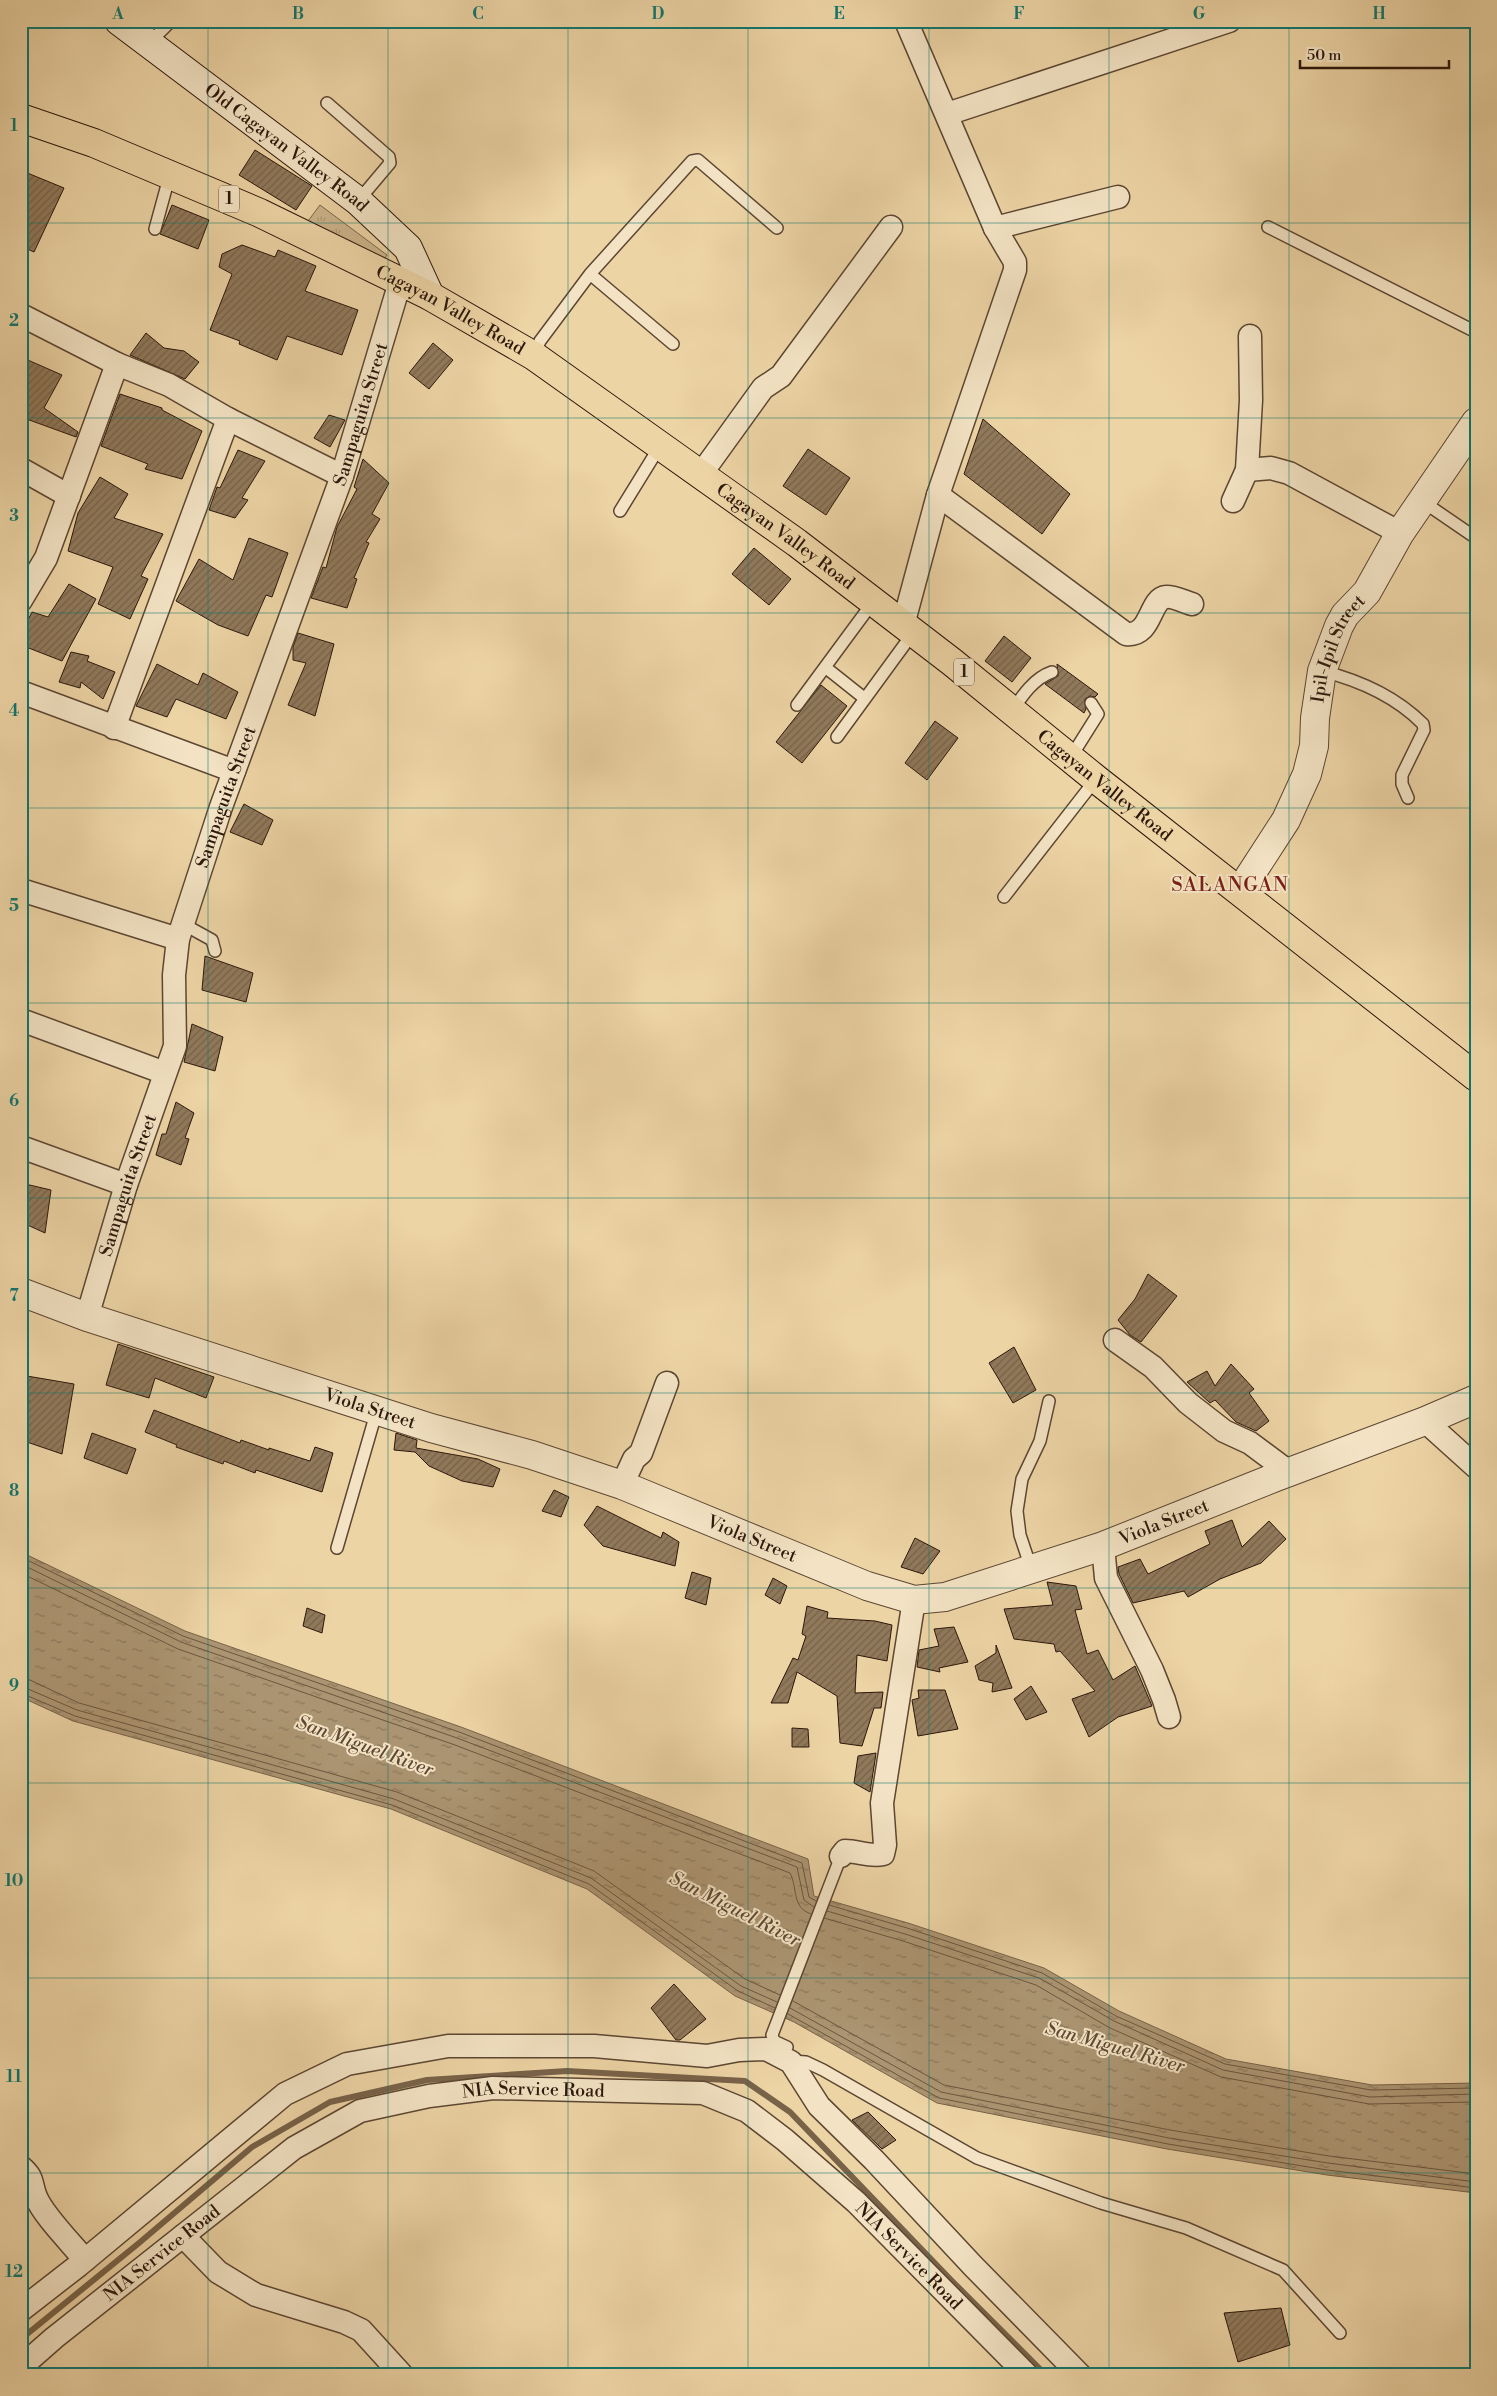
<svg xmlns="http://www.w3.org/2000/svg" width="1497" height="2396" font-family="'Libre Bodoni',serif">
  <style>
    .park { fill: url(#park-tufts); stroke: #7c664b }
    .water { fill: url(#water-ripples); stroke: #786248 }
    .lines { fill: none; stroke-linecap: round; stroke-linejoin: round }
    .shore { stroke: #6c563e; stroke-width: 1 }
    .stream { stroke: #786248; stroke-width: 6 }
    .building { fill: url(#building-hatch); stroke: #2c170b }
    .service-casing { stroke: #5c4632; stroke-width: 14 }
    .minor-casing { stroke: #5c4632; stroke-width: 25 }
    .tertiary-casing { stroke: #5c4632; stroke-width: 30 }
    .secondary-casing { stroke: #2c170b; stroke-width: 30 }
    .trunk-casing { stroke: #2c170b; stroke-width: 30 }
    .service { stroke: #f3e3c4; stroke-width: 11 }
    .minor { stroke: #f3e3c4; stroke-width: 22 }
    .tertiary { stroke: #f3e3c4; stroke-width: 28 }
    .secondary { stroke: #f3e3c4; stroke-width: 28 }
    .trunk { stroke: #edd4a5; stroke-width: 28 }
    .grid { fill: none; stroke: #0f766e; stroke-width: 1; stroke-opacity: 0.55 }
    .labels { text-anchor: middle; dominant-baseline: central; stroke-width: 4; stroke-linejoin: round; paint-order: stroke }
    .shield { fill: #f3e3c4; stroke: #685442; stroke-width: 1 }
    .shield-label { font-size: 16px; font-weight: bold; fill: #2c170b }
    .street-label { font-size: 18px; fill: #2c170b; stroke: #f3e3c4 }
    .water-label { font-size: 19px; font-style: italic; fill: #5f4934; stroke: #f3e3c4 }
    .quarter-label { font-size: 20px; letter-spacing: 1px; fill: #7a1f14; stroke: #f3e3c4 }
    .neatline { fill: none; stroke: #0f766e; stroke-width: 2 }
    .grid-label { font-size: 16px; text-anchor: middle; font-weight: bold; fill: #0f766e }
  </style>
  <defs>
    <pattern id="park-tufts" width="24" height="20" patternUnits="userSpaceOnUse" patternTransform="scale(1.25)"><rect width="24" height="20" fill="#ccb48b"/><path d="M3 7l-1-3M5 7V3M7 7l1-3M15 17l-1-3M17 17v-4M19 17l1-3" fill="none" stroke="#af9a77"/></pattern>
    <pattern id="water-ripples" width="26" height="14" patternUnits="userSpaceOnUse" patternTransform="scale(1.25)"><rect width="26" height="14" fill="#ab9471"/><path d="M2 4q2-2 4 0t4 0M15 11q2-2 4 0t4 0" fill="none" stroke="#8b785b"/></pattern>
    <pattern id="building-hatch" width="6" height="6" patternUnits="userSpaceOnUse" patternTransform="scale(1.25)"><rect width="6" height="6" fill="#90795b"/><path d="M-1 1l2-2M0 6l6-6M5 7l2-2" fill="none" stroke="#766249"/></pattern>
  </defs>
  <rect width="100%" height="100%" fill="#edd4a5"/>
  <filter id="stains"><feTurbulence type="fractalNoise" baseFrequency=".004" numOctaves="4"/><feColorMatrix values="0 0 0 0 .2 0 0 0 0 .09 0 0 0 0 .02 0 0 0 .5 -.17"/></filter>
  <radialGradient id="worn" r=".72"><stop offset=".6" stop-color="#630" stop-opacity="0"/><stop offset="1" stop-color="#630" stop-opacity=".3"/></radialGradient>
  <!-- park -->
  <path class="park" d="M320 205 387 255 382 263 308 221Z"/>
  <!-- water -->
  <path class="water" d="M21 1552 185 1631 461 1727 808 1859 814 1896 908 1923 1044 1968 1119 2011 1226 2059 1372 2085 1476 2083V2193L1327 2175 1167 2149 937 2103 794 2022 735 1996 587 1889 391 1809 73 1721 21 1697Z"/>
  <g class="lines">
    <!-- shore -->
    <path class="shore" d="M21 1557 183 1636 459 1732 802 1863 809 1897 816 1901
      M21 1564 181 1642 457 1738 797 1867 804 1900 814 1907
      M21 1573 178 1649 455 1745 790 1873C798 1888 791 1907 811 1914
      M21 1679 30 1680 79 1703 397 1792 594 1871 745 1979 780 1995
      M21 1686 77 1710 394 1799 591 1878 741 1986 777 2002
      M21 1693 75 1716 392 1805 589 1884 738 1991 775 2008
      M829 1905 907 1928 1042 1973 1116 2016 1225 2064 1371 2090 1476 2088
      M827 1911 905 1934 1039 1978 1114 2021 1223 2070 1370 2097 1476 2094
      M824 1918 903 1941 1036 1985 1110 2028 1221 2077 1369 2104 1476 2102
      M793 2001 944 2085 1170 2130 1329 2156 1476 2174
      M790 2008 941 2092 1169 2138 1328 2163 1476 2182
      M788 2014 939 2098 1168 2144 1327 2170 1476 2188"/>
    <!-- stream -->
    <path class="stream" d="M21 2339 139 2243 252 2147 330 2102 427 2080 567 2071 745 2081 790 2112 952 2281 1046 2375"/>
  </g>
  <!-- building -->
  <path class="building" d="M255 150 312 186 296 210 239 175Z
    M25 172 64 188 34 252 21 246V181Z
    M172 205 209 220 198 249 160 234Z
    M242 245 275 257 278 250 316 266 305 291 358 310 342 355 287 336 277 360 239 344 240 341 210 330 232 274 219 267 222 254Z
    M146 333 164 348 184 351 199 362 185 379 130 355Z
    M433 343 453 360 429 389 409 373Z
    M21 357 62 375 44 408 78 432 76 437 21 417Z
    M120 394 162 408V410L202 431 182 479 145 469 148 464 101 446Z
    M329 415 345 420 330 447 314 438Z
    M983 419 1070 494 1042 534 964 474Z
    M808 449 850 478 826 515 783 486Z
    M238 450 265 461 242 498 248 500 235 518 209 510 217 487 220 488Z
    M363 459 389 483 372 514 380 519 366 542 369 543 354 578 357 579 347 608 311 598 323 567 326 568 337 527 357 489 354 487Z
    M100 477 128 494 114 518 163 534 141 576 148 579 130 619 98 604 113 567 68 551 78 513Z
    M249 538 288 553 272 597 266 595 248 636 218 625 176 601 199 559 233 580Z
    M754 548 791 579 769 605 732 574Z
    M69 584 96 599 62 661 21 645V634L32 612 48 617Z
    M298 633 334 644 315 716 288 705 306 663 293 660V647Z
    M1004 636 1031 658 1012 682 985 661Z
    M71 652 89 656 87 661 115 672 103 699 81 682 80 688 59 682Z
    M157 664 198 685 203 673 238 692 226 719 176 699 167 717 136 706Z
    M1057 664 1098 694 1095 697 1090 696 1085 699 1086 709 1084 713 1045 684 1058 676Z
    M821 685 847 706 802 763 776 742Z
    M935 721 958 738 927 780 905 763Z
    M244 804 273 820 262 845 230 832Z
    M205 956 253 973 246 1002 202 990Z
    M192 1024 223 1037 215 1071 184 1062Z
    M176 1102 194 1113 185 1138 189 1139 181 1165 156 1155 162 1134H166Z
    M21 1183 51 1190 45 1233 21 1222Z
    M1148 1274 1177 1296 1141 1342 1130 1335 1118 1320 1135 1299Z
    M118 1344 214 1377 206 1398 155 1378 149 1398 106 1385Z
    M1014 1347 1036 1390 1013 1403 989 1363Z
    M1231 1364 1254 1389 1249 1393 1269 1421 1256 1431 1236 1422 1215 1400 1210 1403 1187 1382 1207 1371 1215 1386Z
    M21 1375 74 1384 62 1454 21 1440V1422L29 1400 21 1397Z
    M154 1410 240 1443 241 1440 269 1450V1448L310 1461 315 1447 333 1453 322 1492 256 1470 255 1473 224 1461 223 1464 176 1447 177 1445 145 1432Z
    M92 1433 136 1449 127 1474 84 1458Z
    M396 1433 417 1440 416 1448 478 1459 500 1469 493 1487 462 1481 429 1466 415 1452 394 1450Z
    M554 1490 569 1497 561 1517 542 1511Z
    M597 1506 661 1538 663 1532 679 1542 675 1566 603 1546 584 1525Z
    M1232 1520 1242 1547 1269 1521 1286 1539 1261 1563 1220 1579 1188 1597 1184 1591 1133 1603 1119 1574 1118 1567 1140 1559 1148 1574 1210 1544 1205 1531Z
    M915 1538 940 1551 923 1574 901 1567Z
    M692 1572 711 1578 706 1605 685 1598Z
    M773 1578 787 1586 780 1604 765 1595Z
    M1047 1582 1076 1586 1082 1609 1075 1610 1087 1654 1098 1650 1113 1680 1135 1666 1152 1706 1118 1717 1089 1737 1072 1699 1095 1691 1060 1651 1056 1652 1054 1644 1014 1639 1004 1609 1053 1605Z
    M807 1606 828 1612 827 1618 875 1621 892 1625 887 1661 857 1655 855 1693 883 1692 881 1708H874L862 1746 840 1743 837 1696 797 1672 788 1703H771L793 1658 798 1660 806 1636 802 1634Z
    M307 1608 325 1615 322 1633 303 1626Z
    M954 1627 968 1662 939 1668 940 1672 917 1667 919 1650 939 1646 934 1629Z
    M996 1645 1012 1688 992 1692 993 1683 979 1680 975 1666 996 1653Z
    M1031 1686 1047 1712 1026 1720 1014 1699Z
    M918 1690H945L958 1729 918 1736 912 1700 919 1698Z
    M792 1728 808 1729 809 1747H792Z
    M876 1753 875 1760 870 1792 854 1783 858 1756Z
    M674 1984 706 2019 680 2040H676L651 2008Z
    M868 2112 896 2140 882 2149 852 2120Z
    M1281 2308 1290 2345 1238 2362 1224 2313Z"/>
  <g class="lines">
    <defs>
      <path id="service" d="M148 44 171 21
        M327 103 389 157 390 163 358 201
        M1268 227 1476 332
        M155 229 170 174
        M590 274 673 344
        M534 356 540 341 590 274 692 161 698 160 777 228
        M1422 501 1476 538
        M620 511 660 446
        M825 667 864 698
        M1322 671C1358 680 1396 697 1423 724L1424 730 1402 775V784L1408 798
        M797 705 873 602
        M1012 711C1022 696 1034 678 1052 672
        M837 737 913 633
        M1071 757 1098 714 1091 703
        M1004 897 1096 779
        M183 924 212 940 215 951
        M337 1548 377 1410
        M1031 1568 1020 1535 1017 1511 1022 1479 1040 1441 1049 1401
        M787 2047 774 2041 772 2035 841 1856
        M791 2061 806 2062 823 2070 977 2158 1101 2203 1186 2228 1283 2270 1340 2333"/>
      <g id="minor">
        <path d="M947 114 1229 21"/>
        <path d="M995 228 1118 197"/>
        <path d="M21 315 117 364 169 385 228 419 342 476"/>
        <path d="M1250 336 1251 400 1247 470 1271 468 1289 473 1400 533"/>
        <path d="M21 469 69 496"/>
        <path d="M701 474 763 388 781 376 891 227"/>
        <path d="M938 495 1126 634C1152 637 1149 599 1166 597 1173 596 1185 602 1192 604"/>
        <path d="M1233 501 1247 470"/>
        <path d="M21 600 46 558 117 364"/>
        <path d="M903 625 938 495 1015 270V262L995 228 906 21"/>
        <path d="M21 692 234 771"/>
        <path d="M114 728 228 419"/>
        <path d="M21 890 178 939"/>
        <path d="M21 1020 165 1073"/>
        <path d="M21 1147 126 1185"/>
        <path id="s1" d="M87 1317 126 1185 175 1046 174 975 178 939 221 807 342 476 400 282"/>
        <path d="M1115 1340 1153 1367 1188 1403 1224 1431 1250 1443 1289 1472"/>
        <path d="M1425 1421 1476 1467"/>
        <path d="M622 1485 634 1459 641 1453 667 1383"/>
        <path d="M1103 1546 1106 1578 1152 1670 1164 1700 1169 1717"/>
        <path d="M841 1856 845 1851C858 1851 870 1857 883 1854L885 1845 882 1803 914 1600"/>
        <path d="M21 2167C35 2179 30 2183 36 2197 43 2215 72 2244 85 2260"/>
        <path d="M183 2236 218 2272 256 2295 344 2322 361 2330 402 2375"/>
        <path d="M21 2310 79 2265 285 2094 347 2064 448 2046H594L707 2056 739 2050 766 2049 791 2062 819 2106 874 2160 973 2266 1080 2375"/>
        <path id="s2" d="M21 2367 54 2338 294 2148 360 2111 429 2096 493 2088 703 2093 747 2111 785 2140 856 2202 1027 2375"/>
      </g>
      <g id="tertiary">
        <path id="s3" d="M1240 891 1286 820 1307 774 1314 746 1315 718 1322 671 1339 626 1345 615 1367 592 1400 533 1476 422"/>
        <path id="s4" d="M21 1292 87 1317 431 1428 532 1455 622 1485 867 1586 914 1600 945 1597 1103 1546 1276 1477 1425 1421 1476 1399"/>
      </g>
      <g id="secondary">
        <path id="s5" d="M119 21 358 201 408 248 430 296"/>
      </g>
      <g id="trunk">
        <path id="s6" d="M21 118 94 143 260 213 430 296 534 356 797 543 952 662 1096 779 1476 1077"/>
      </g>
    </defs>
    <!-- service casing -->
    <use href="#service" class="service-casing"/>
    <!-- minor casing -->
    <use href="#minor" class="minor-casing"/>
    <!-- tertiary casing -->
    <use href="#tertiary" class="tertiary-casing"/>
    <!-- secondary casing -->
    <use href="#secondary" class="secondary-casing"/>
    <!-- trunk casing -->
    <use href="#trunk" class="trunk-casing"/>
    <!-- service -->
    <use href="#service" class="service"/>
    <!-- minor -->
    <use href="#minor" class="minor"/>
    <!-- tertiary -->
    <use href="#tertiary" class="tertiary"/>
    <!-- secondary -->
    <use href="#secondary" class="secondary"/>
    <!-- trunk -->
    <use href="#trunk" class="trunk"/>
  </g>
  <!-- grid -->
  <path class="grid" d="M208 21V2375M388 21V2375M568 21V2375M748 21V2375M929 21V2375M1109 21V2375M1289 21V2375M21 223H1476M21 418H1476M21 613H1476M21 808H1476M21 1003H1476M21 1198H1476M21 1393H1476M21 1588H1476M21 1783H1476M21 1978H1476M21 2173H1476"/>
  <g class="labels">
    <!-- shield labels -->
    <g class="shield">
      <rect x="219" y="185.5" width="20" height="27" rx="4"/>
      <rect x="954" y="658.5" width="20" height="27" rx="4"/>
    </g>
    <g class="shield-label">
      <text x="229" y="199">1</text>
      <text x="964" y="672">1</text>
    </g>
    <!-- street labels -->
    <g class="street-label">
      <text stroke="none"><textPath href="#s5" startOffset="210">Old Cagayan Valley Road</textPath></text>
      <text stroke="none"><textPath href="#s6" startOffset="471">Cagayan Valley Road</textPath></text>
      <text stroke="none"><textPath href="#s1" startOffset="948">Sampaguita Street</textPath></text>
      <text stroke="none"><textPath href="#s6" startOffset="876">Cagayan Valley Road</textPath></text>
      <text stroke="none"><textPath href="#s3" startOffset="266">Ipil-Ipil Street</textPath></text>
      <text stroke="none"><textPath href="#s6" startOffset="1281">Cagayan Valley Road</textPath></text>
      <text stroke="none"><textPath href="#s1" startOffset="542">Sampaguita Street</textPath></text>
      <text stroke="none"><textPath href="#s1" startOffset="138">Sampaguita Street</textPath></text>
      <text stroke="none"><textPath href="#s4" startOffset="368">Viola Street</textPath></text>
      <text stroke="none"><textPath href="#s4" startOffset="1208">Viola Street</textPath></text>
      <text stroke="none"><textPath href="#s4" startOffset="772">Viola Street</textPath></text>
      <text stroke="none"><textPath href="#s2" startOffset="601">NIA Service Road</textPath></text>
      <text stroke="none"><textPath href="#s2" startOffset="181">NIA Service Road</textPath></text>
      <text stroke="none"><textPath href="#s2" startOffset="1036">NIA Service Road</textPath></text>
    </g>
    <!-- water labels -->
    <g class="water-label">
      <text transform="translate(365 1746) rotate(20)">San Miguel River</text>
      <text transform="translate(735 1909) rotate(27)">San Miguel River</text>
      <text transform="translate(1115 2047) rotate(16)">San Miguel River</text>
    </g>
    <!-- quarter labels -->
    <g class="quarter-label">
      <text x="1230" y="885">SALANGAN</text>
    </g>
  </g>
  <!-- margin -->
  <rect width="1497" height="2396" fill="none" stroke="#edd4a5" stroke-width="55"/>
  <!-- scale -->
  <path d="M1300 60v8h149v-8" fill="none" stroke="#2c170b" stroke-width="2.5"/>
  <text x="1307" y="60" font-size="15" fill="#2c170b" stroke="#f3e3c4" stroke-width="4" paint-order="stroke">50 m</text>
  <rect x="28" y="28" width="1442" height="2340" class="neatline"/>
  <g class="grid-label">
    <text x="118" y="19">A</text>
    <text x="298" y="19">B</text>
    <text x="478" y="19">C</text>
    <text x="658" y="19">D</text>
    <text x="839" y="19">E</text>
    <text x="1019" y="19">F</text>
    <text x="1199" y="19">G</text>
    <text x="1379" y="19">H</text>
    <text x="14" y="131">1</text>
    <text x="14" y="326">2</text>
    <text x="14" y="521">3</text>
    <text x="14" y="716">4</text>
    <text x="14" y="911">5</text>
    <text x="14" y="1106">6</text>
    <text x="14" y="1301">7</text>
    <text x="14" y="1496">8</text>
    <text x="14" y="1691">9</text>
    <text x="14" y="1886">10</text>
    <text x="14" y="2082">11</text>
    <text x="14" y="2277">12</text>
  </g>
  <rect width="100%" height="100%" filter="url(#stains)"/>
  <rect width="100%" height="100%" fill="url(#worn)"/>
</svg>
